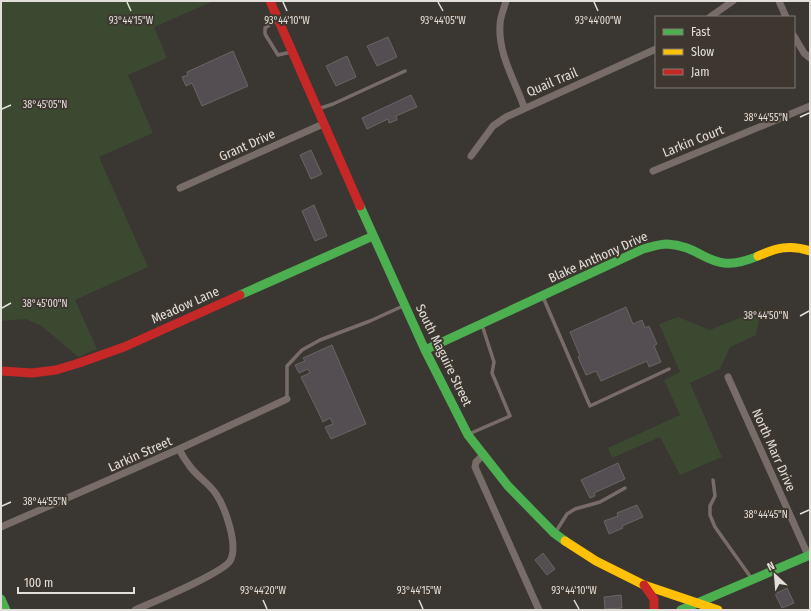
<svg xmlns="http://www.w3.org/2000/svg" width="811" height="611" font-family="'Fira Sans Condensed',sans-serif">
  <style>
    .green { fill: #3b4931 }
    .building { fill: #544e53; stroke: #686565 }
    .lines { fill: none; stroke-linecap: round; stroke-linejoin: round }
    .lane { stroke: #786c69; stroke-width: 3.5 }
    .street { stroke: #786c69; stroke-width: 7 }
    .fast { stroke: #4caf50; stroke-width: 9 }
    .slow { stroke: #ffc107; stroke-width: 9 }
    .jam { stroke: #c62828; stroke-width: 9 }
    .ticks { fill: none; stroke: #e2ded9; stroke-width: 1.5 }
    .labels { text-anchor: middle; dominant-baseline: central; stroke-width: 4; stroke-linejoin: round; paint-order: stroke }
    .street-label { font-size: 13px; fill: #e2ded9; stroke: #3d372f }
    .ticks-label { font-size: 10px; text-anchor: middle; fill: #e2ded9; stroke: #3d372f; stroke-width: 4; stroke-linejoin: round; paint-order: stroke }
  </style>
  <rect width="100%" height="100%" fill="#3a3632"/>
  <!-- green -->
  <path class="green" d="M1 1H214L154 27 167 58 128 75 153 133 99 157 148 267 75 300 97 349 78 357 42 326 25 319 1 321Z
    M761 309 756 335 730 347 720 369 690 383 722 457 680 475 660 437 612 458 608 448 680 415 664 380 680 372 659 324 678 317 710 330Z"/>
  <!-- building -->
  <path class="building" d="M388 37 397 57 377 66 367 46Z
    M233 51 248 86 202 106 192 83 186 86 182 77 188 75 187 72Z
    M347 56 356 77 336 86 326 66Z
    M411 95 417 107 396 116 397 120 389 123 388 119 367 129 362 118Z
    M311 150 322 174 311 179 300 155Z
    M314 205 327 236 315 241 302 211Z
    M626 307 633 324 642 320 645 328 649 326 657 344 654 346 661 362 649 367 647 361 601 381 596 371 586 375 578 357 580 356 570 332Z
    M332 345 366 424 331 439 325 427 333 424 330 418 323 422 301 377 310 373 308 369 299 373 295 365 305 361 303 358Z
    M618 463 625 479 594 493 595 496 590 498 581 480Z
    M637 505 643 517 622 526 623 528 609 534 604 521 618 516 617 513Z
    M543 553 555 569 547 575 535 560Z
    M787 588 794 603 782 608 775 594Z
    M621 595 622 608 605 609 604 597Z"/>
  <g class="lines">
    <!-- lane -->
    <path class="lane" d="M277 20 265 28V34L278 55 291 52
      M318 109 333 104 405 71
      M543 297 590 406 669 369
      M287 399V366L302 350 320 340 370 321 403 306
      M469 434 510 416 492 373 494 362 482 325
      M713 480 715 496 710 506V515L715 527 752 579
      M555 533 567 514 575 509 600 502 625 488"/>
    <!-- street -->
    <path class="street" d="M506 1C504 9 500 17 500 25 498 54 515 81 524 107
      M779 1 786 17
      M710 17 733 1
      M794 36 804 53 810 58
      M471 156 493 126 506 117 656 49
      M653 171 810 106
      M180 188 323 124
      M728 377 808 555
      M483 455 476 462 475 467 539 610
      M1 527 179 449 287 399
      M135 610C153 602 221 574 230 561 239 546 225 507 216 494 209 483 196 476 189 465 185 460 182 455 179 449"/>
    <!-- fast -->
    <path class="fast" d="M360 206 425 350 468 435 508 486 554 533 565 541
      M240 295 373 236
      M425 350 643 249C651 247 659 244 667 244 706 246 710 277 758 256
      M1 599 6 610
      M681 610 810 555"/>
    <!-- slow -->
    <path class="slow" d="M758 256C776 248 790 244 810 251
      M565 541 596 561 644 585 718 610"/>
    <!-- jam -->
    <path class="jam" d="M270 1 360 206
      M1 371 32 373 56 370 79 363 124 347 240 295
      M644 585 654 599V610"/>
  </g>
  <!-- ticks -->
  <path class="ticks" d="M127 2 131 11M283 2 287 11M438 2 443 11M594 2 598 11M2 109 11 105M800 117 809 113M2 308 11 303M800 316 809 311M2 506 11 502M800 514 809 510M263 600 267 609M419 600 423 609M574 600 579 609"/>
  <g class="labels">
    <!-- street labels -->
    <g class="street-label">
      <text transform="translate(552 82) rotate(-23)">Quail Trail</text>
      <text transform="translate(693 141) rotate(-22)">Larkin Court</text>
      <text transform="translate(247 145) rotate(-24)">Grant Drive</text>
      <text transform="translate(598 257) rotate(-24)">Blake Anthony Drive</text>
      <text transform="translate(185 305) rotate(-24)">Meadow Lane</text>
      <text transform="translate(444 355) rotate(64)">South Maguire Street</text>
      <text transform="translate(774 450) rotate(66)">North Marr Drive</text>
      <text transform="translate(140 454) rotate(-24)">Larkin Street</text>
    </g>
  </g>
  <g class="ticks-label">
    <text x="131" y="24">93°44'15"W</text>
    <text x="287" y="24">93°44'10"W</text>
    <text x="443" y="24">93°44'05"W</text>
    <text x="598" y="24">93°44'00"W</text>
    <text x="45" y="108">38°45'05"N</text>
    <text x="766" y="121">38°44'55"N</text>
    <text x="45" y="307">38°45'00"N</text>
    <text x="766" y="319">38°44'50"N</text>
    <text x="45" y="505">38°44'55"N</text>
    <text x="766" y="518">38°44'45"N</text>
    <text x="263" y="594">93°44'20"W</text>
    <text x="419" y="594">93°44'15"W</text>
    <text x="574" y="594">93°44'10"W</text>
  </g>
  <!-- border -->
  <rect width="811" height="611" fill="none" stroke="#e2ded9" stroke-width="4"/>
  <!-- legend -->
  <rect x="655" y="16" width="140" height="72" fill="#3d372f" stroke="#7f7a73"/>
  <rect x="663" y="29" width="20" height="6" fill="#4caf50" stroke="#7f7a73"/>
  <text x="691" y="36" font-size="12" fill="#e2ded9">Fast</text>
  <rect x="663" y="49" width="20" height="6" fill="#ffc107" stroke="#7f7a73"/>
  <text x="691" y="56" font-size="12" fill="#e2ded9">Slow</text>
  <rect x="663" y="69" width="20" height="6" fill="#c62828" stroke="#7f7a73"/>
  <text x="691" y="76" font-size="12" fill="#e2ded9">Jam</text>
  <!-- north arrow -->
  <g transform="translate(775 575) rotate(334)" stroke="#3d372f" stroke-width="3" paint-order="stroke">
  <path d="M0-3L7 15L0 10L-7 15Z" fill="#e2ded9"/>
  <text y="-6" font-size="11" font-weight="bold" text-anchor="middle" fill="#e2ded9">N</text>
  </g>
  <!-- scale -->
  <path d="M18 587v6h116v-6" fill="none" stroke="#e2ded9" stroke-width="2"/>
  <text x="24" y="587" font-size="12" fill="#e2ded9" stroke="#3d372f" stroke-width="3" paint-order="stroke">100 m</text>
</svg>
